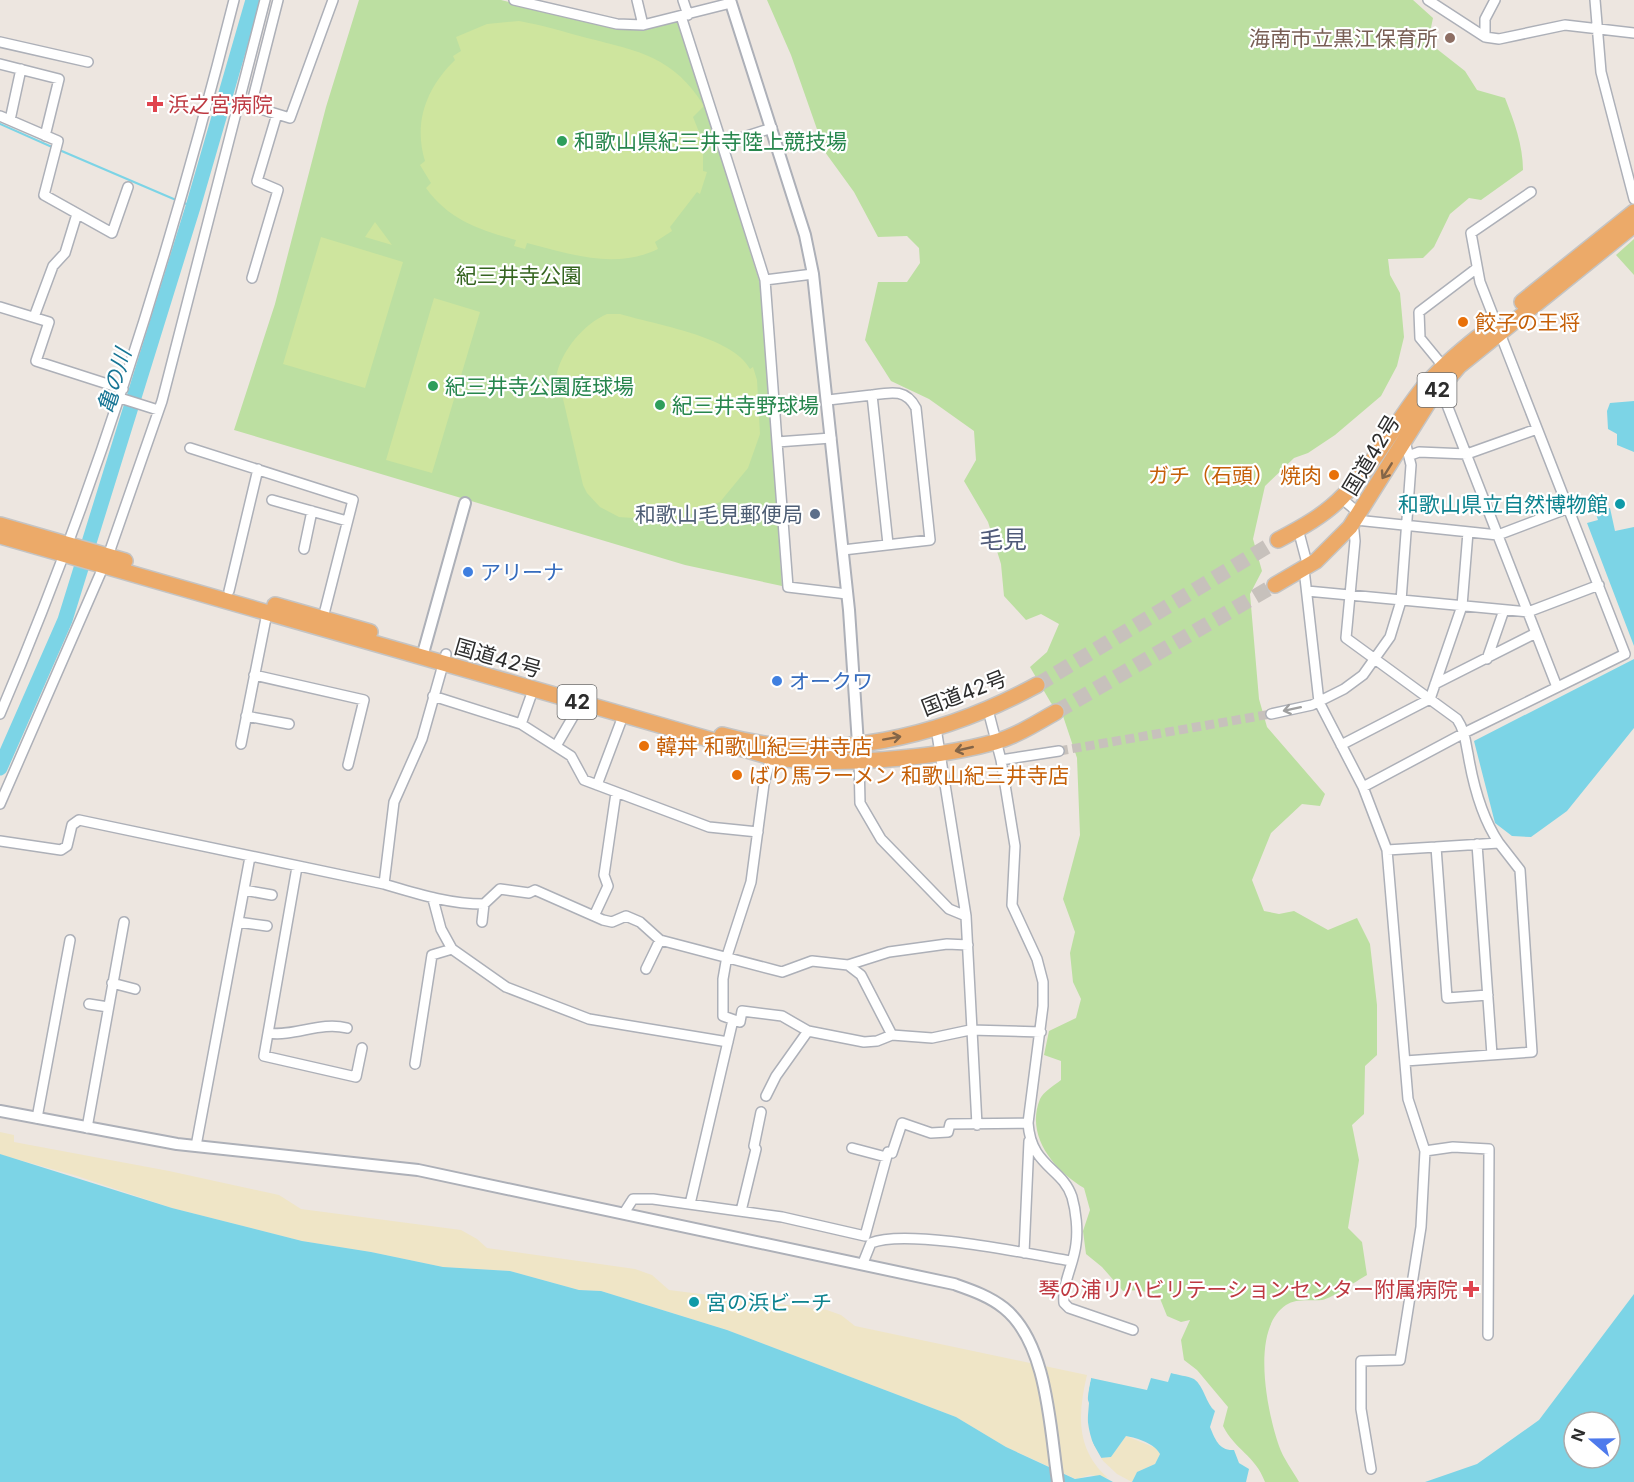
<svg xmlns="http://www.w3.org/2000/svg" width="1634" height="1482" font-family="Inter,'Noto Sans JP',sans-serif">
  <style>
    .green { fill: #bcdfa1 }
    .sand { fill: #efe5c6 }
    .pitch { fill: #cee59e }
    .water { fill: #7cd4e6; fill-rule: evenodd }
    .pier { fill: #ede6e0 }
    .lines { fill: none; stroke-linecap: round; stroke-linejoin: round }
    .stream { stroke: #7cd4e6; stroke-width: 2 }
    .river { stroke: #7cd4e6; stroke-width: 15 }
    .minor-tunnel { stroke: #c7c1bc; stroke-width: 9; stroke-dasharray: 9 4.5; stroke-linecap: butt }
    .trunk-tunnel { stroke: #c7c1bc; stroke-width: 15; stroke-dasharray: 15 8; stroke-linecap: butt }
    .minor-casing { stroke: #adb0b8; stroke-width: 12 }
    .tertiary-casing { stroke: #adb0b8; stroke-width: 14 }
    .trunk-casing { stroke: #c4c4c4; stroke-width: 18 }
    .minor { stroke: #fff; stroke-width: 9 }
    .tertiary { stroke: #fff; stroke-width: 10 }
    .trunk { stroke: #ecaa69; stroke-width: 15 }
    .oneway { stroke: #836548 }
    .oneway2 { stroke: #a0a0a0 }
    .education-dot { fill: #8d6e63; stroke: #fff; stroke-width: 2 }
    .health-dot { fill: #e0444e; stroke: #fff; stroke-width: 2 }
    .leisure-dot { fill: #2e9e5b; stroke: #fff; stroke-width: 2 }
    .food-dot { fill: #e8710a; stroke: #fff; stroke-width: 2 }
    .culture-dot { fill: #0f9aa8; stroke: #fff; stroke-width: 2 }
    .service-dot { fill: #5c6f8a; stroke: #fff; stroke-width: 2 }
    .shop-dot { fill: #3f7fe0; stroke: #fff; stroke-width: 2 }
    .labels { text-anchor: middle; dominant-baseline: central; stroke-width: 4.5; stroke-linejoin: round; paint-order: stroke }
    .shield { fill: #fff; stroke: #6c6c6c; stroke-width: 1.5 }
    .shield-label { font-size: 20px; font-weight: bold; fill: #2d2d2d }
    .education-label { font-size: 21px; fill: #785e54; stroke: #fff; text-anchor: end }
    .health-label { font-size: 21px; fill: #be3a42; stroke: #fff; text-anchor: start }
    .leisure-label { font-size: 21px; fill: #27864d; stroke: #fff; text-anchor: start }
    .park-label { font-size: 21px; fill: #366521; stroke: #fff }
    .food-label { font-size: 21px; fill: #c56008; stroke: #fff; text-anchor: start }
    .street-label { font-size: 21px; fill: #2d2d2d; stroke: #fff }
    .culture-label { font-size: 21px; fill: #0d838f; stroke: #fff; text-anchor: end }
    .service-label { font-size: 21px; fill: #4e5e75; stroke: #fff; text-anchor: end }
    .shop-label { font-size: 21px; fill: #366cbe; stroke: #fff; text-anchor: start }
    .water-label { font-size: 22px; font-style: italic; fill: #187695; stroke: #fff }
    .quarter-label { font-size: 24px; fill: #505b7a; stroke: #fff }
  </style>
  <rect width="100%" height="100%" fill="#ede6e0"/>
  <!-- green -->
  <path class="green" d="M359 0H501L605 25 645 27 679 22 762 290 782 586 685 565 234 430 275 304 326 107Z
    M767 0H1413L1433 18 1428 42 1465 71 1477 90 1505 98C1514 121 1523 145 1523 170L1481 200 1469 198 1450 214 1434 247 1423 258 1388 259 1390 275 1400 293 1404 337 1397 366 1381 396 1335 435 1308 453 1294 458 1265 486 1253 539 1262 571 1250 594 1259 699 1267 727 1325 794 1320 806 1302 804 1271 833 1252 880 1264 911 1279 914 1294 911 1328 930 1357 918 1370 944 1377 1005V1055L1365 1066 1364 1114 1352 1125 1359 1160 1348 1228 1362 1242 1367 1275C1356 1281 1333 1298 1322 1300 1310 1301 1296 1298 1286 1305 1250 1329 1267 1411 1279 1446 1283 1458 1293 1471 1299 1482H1265C1255 1455 1235 1450 1223 1426L1228 1407 1197 1370 1184 1360 1181 1340 1190 1320 1181 1322 1167 1316 1159 1296 1139 1290 1123 1291 1102 1267 1086 1254 1083 1231 1090 1210 1084 1188C1054 1170 1025 1136 1040 1099 1043 1092 1055 1085 1061 1080V1061L1044 1055 1049 1031 1076 1018 1081 999 1073 982 1070 953 1075 932 1063 899 1080 835 1077 758 1063 716 1051 703 1030 667 1047 652 1059 624 1041 614 1026 620 1004 596 1001 564 988 522 964 481 976 460 974 431 929 399 891 381 865 340 878 282H907L920 263 919 248 907 236 878 237 854 192 825 152 791 55Z
    M1634 239V275L1616 255Z"/>
  <!-- sand -->
  <path class="sand" d="M0 1132 14 1135V1142L169 1171 279 1195 301 1209 461 1230 477 1239 487 1248 635 1269 652 1275 669 1290 827 1310 841 1315 855 1326 1087 1375C1078 1413 1075 1449 1108 1478L1090 1475 1076 1479 1006 1447 956 1417 727 1330 601 1291 579 1290 510 1271 443 1267 371 1252 302 1241 172 1208 77 1176 5 1156 0 1154Z
    M1126 1436 1156 1448 1160 1454 1155 1464 1137 1472 1132 1482 1117 1474 1100 1458 1111 1457Z"/>
  <!-- pitch -->
  <path class="pitch" d="M519 21C542 25 565 32 587 38 639 51 674 57 704 106L693 117 703 142V171L707 172 700 194 697 192 670 227 672 231 655 242 658 249C614 270 571 254 527 243L525 249 514 246 516 240C480 230 449 220 426 188L431 183 420 165 425 161C413 122 427 87 455 60L453 56 461 51 456 37 487 24Z
    M375 222 392 245 365 237Z
    M321 237 403 262 365 388 283 364Z
    M434 298 480 312 432 473 386 460Z
    M607 314H620C656 325 732 336 750 369L753 367 757 380 760 434 748 468 720 502 674 521 619 517 600 507 587 493 583 485 557 373C563 349 584 324 607 314Z"/>
  <!-- water -->
  <path class="water" d="M1634 401V452L1617 445V434L1608 429 1607 411 1610 403Z
    M1610 508 1615 531 1634 527V646L1587 523 1598 520 1595 511Z
    M1634 659V728L1567 811 1531 837 1512 836 1495 823 1474 741Z
    M0 1154 172 1208 302 1241 371 1252 443 1267 510 1271 579 1290 601 1291 727 1330 956 1417 1006 1447 1075 1479 1100 1475 1113 1482H0Z
    M1634 1294V1482H1425L1477 1464 1539 1420ZM1574 1422H1610V1458H1574Z
    M1171 1373C1177 1375 1188 1376 1194 1379 1204 1386 1206 1404 1215 1411L1210 1427C1215 1439 1219 1451 1234 1450L1239 1463 1249 1469 1246 1482H1132L1137 1472 1155 1464 1160 1454C1155 1444 1138 1438 1126 1436L1111 1457 1100 1458C1085 1432 1085 1406 1091 1378L1147 1390 1151 1378 1168 1382Z"/>
  <!-- pier -->
  <path class="pier" d="M1088 1377 1091 1378 1087 1397 1089 1403 1087 1427 1090 1438 1103 1461 1098 1460 1092 1450 1084 1428V1397Z"/>
  <g class="lines">
    <!-- stream -->
    <path class="stream" d="M0 124 52 147
      M57 149 176 200
      M182 202 193 207"/>
    <!-- river -->
    <path class="river" d="M0 768 65 620 193 207 253 0"/>
    <!-- minor-tunnel -->
    <path class="minor-tunnel" d="M1059 751 1271 714"/>
    <!-- trunk-tunnel -->
    <path class="trunk-tunnel" d="M1037 685 1278 540
      M1056 712 1275 585"/>
    <defs>
      <path id="minor" d="M278 0 251 106 290 118 333 0
        M514 0 617 24 643 25 731 3
        M637 0 643 25
        M683 0 688 15
        M1428 0 1485 37 1499 39 1565 25 1634 33
        M1595 0 1601 72 1634 199
        M681 16 722 144 772 128
        M1485 37V19L1495 0
        M0 42 88 62
        M0 64 59 79 45 136
        M0 116 58 141 44 195 112 233 128 187
        M10 120 21 69
        M722 144 765 280
        M252 278 278 190 257 181 277 114
        M0 307 49 322 36 361 123 389
        M34 317 53 266 65 253 77 214
        M1443 366 1420 338 1419 312 1477 268
        M1440 387 1557 687
        M120 398 158 410
        M828 400 872 395 888 544
        M831 438 777 442 788 587 847 594
        M777 442 765 280 813 274
        M190 448 353 500 323 618
        M1411 455 1419 452 1467 454 1537 429
        M1341 498 1360 514
        M272 500 347 521
        M1356 520 1498 535 1569 508
        M1350 527 1354 531 1355 541 1346 638 1457 719C1465 731 1465 740 1468 754 1473 784 1482 818 1499 843
        M1298 529 1308 567
        M304 549 312 511
        M843 550 930 540 916 408C906 389 892 392 872 395
        M1304 569 1319 702 1363 787 1387 850 1408 1099 1425 1151 1421 1227 1400 1360 1361 1361V1409L1371 1469
        M229 591 258 469
        M1307 591 1528 612 1599 585
        M1487 659 1504 610
        M254 675 364 700 348 765
        M1435 684 1536 633
        M433 696 521 724 571 756 584 780 709 827 758 832
        M988 710 1001 760 1015 846 1012 905 1037 959 1043 982V1006L1028 1123C1031 1167 1062 1167 1072 1197 1076 1211 1078 1230 1076 1244 1074 1264 1062 1283 1064 1303L1069 1308 1133 1330
        M0 714C99 483 173 243 234 0
        M1271 714 1312 705 1344 689 1363 675 1390 637 1401 601 1411 465 1404 437
        M246 716 289 724
        M521 724 533 690
        M936 728 966 916 977 1125
        M241 744 267 613
        M1341 745 1430 699 1462 606 1468 532
        M556 746 574 715
        M771 757 764 784 751 882 727 956 723 979V1016L740 1022 742 1011 782 1016 808 1031 864 1042 877 1041 892 1035 932 1038 970 1030 1041 1032
        M859 759 860 803 881 839 949 909 966 916
        M1001 760 1059 751
        M597 785 623 716
        M1363 787 1466 732 1625 654 1480 282 1471 233 1531 192
        M0 804 108 556 162 401 265 0
        M0 841 61 850 67 846 72 825 79 820 384 884C418 894 449 904 484 904L500 889 529 893 535 890 603 920 612 922 626 916 640 922 660 940 782 972 812 961 848 965 889 952 947 944 968 945
        M1477 844 1492 1055
        M1387 850 1436 847 1447 998 1488 995
        M297 867 264 1056 356 1077 362 1048
        M384 884 394 802 422 739 446 654
        M244 890 272 895
        M433 899 441 929 452 949 506 987 589 1019 728 1042
        M594 916 608 886 604 875 616 793
        M238 922 267 926
        M482 922 484 904
        M848 965 861 975 892 1035
        M646 969 660 940
        M112 983 135 989
        M89 1004 108 1007
        M268 1033C295 1037 320 1021 347 1028
        M1405 1061 1532 1052 1520 870 1499 843 1436 847
        M415 1064 432 955 452 949
        M766 1096 776 1076 808 1031
        M37 1118 70 940
        M87 1128 124 922
        M196 1146 250 857
        M852 1148 886 1157
        M1425 1151 1453 1147 1489 1149 1488 1335
        M690 1204 733 1020
        M741 1211 756 1149 754 1146 761 1112
        M624 1213 633 1199H653L782 1217 865 1236 888 1152 892 1153 902 1123 931 1133 948 1132 950 1124 1028 1123
        M1024 1253 1029 1141
        M863 1263 871 1243C906 1228 1029 1254 1071 1261"/>
      <path id="tertiary" d="M730 0 805 235 813 274 849 610 859 759
        M422 657 465 503
        M0 1111 177 1144 418 1170 954 1284C971 1290 989 1296 1004 1308 1048 1343 1050 1430 1058 1482"/>
      <path id="trunk" d="M1522 302 1634 212
        M0 525 125 561
        M0 536 771 757C833 767 934 759 995 742 1016 736 1037 723 1056 712
        M1278 540C1301 528 1325 515 1343 496 1375 464 1395 423 1423 388 1439 369 1458 353 1478 337
        M1275 585 1316 561 1350 527 1428 403 1459 366 1634 225
        M275 605 370 632
        M722 735C828 765 943 736 1037 685"/>
    </defs>
    <!-- minor casing -->
    <use href="#minor" class="minor-casing"/>
    <!-- tertiary casing -->
    <use href="#tertiary" class="tertiary-casing"/>
    <!-- trunk casing -->
    <use href="#trunk" class="trunk-casing"/>
    <!-- minor -->
    <use href="#minor" class="minor"/>
    <!-- tertiary -->
    <use href="#tertiary" class="tertiary"/>
    <!-- trunk -->
    <use href="#trunk" class="trunk"/>
  </g>
  <!-- one-way arrows -->
  <defs><path id="oneway-shaft" d="M-6 0H5M1.5-3L5.5 0L1.5 3" fill="none" stroke-width="1.6" stroke-linecap="round" stroke-linejoin="round" transform="scale(1.5)"/></defs>
  <g class="oneway">
    <use href="#oneway-shaft" transform="translate(1387 471) rotate(122)"/>
    <use href="#oneway-shaft" transform="translate(892 738) rotate(-10)"/>
    <use href="#oneway-shaft" transform="translate(964 749) rotate(167)"/>
  </g>
  <use class="oneway2" href="#oneway-shaft" transform="translate(1292 709) rotate(168)"/>
  <!-- markers -->
  <circle class="education-dot" cx="1450" cy="38" r="6"/>
  <g class="health-dot">
    <path d="M152 95h6v6h6v6h-6v6h-6v-6h-6v-6h6z"/>
    <path d="M1468 1280h6v6h6v6h-6v6h-6v-6h-6v-6h6z"/>
  </g>
  <g class="leisure-dot">
    <circle cx="562" cy="141" r="6"/>
    <circle cx="433" cy="386" r="6"/>
    <circle cx="660" cy="405" r="6"/>
  </g>
  <g class="food-dot">
    <circle cx="1463" cy="322" r="6"/>
    <circle cx="1334" cy="475" r="6"/>
    <circle cx="644" cy="746" r="6"/>
    <circle cx="737" cy="775" r="6"/>
  </g>
  <g class="culture-dot">
    <circle cx="1620" cy="504" r="6"/>
    <circle cx="694" cy="1302" r="6"/>
  </g>
  <circle class="service-dot" cx="815" cy="514" r="6"/>
  <g class="shop-dot">
    <circle cx="468" cy="572" r="6"/>
    <circle cx="777" cy="681" r="6"/>
  </g>
  <g class="labels">
    <!-- shield labels -->
    <g class="shield">
      <rect x="1417.5" y="373" width="39" height="34" rx="4.5"/>
      <rect x="557.5" y="685" width="39" height="34" rx="4.5"/>
    </g>
    <g class="shield-label">
      <text x="1437" y="390">42</text>
      <text x="577" y="702">42</text>
    </g>
    <!-- education labels -->
    <g class="education-label">
      <text x="1438" y="38">海南市立黒江保育所</text>
    </g>
    <!-- health labels -->
    <g class="health-label">
      <text x="168" y="104">浜之宮病院</text>
      <text x="1458" y="1289" text-anchor="end">琴の浦リハビリテーションセンター附属病院</text>
    </g>
    <!-- leisure labels -->
    <g class="leisure-label">
      <text x="574" y="141">和歌山県紀三井寺陸上競技場</text>
      <text x="445" y="386">紀三井寺公園庭球場</text>
      <text x="672" y="405">紀三井寺野球場</text>
    </g>
    <!-- park labels -->
    <g class="park-label">
      <text x="519" y="275">紀三井寺公園</text>
    </g>
    <!-- food labels -->
    <g class="food-label">
      <text x="1475" y="322">餃子の王将</text>
      <text x="1322" y="475" text-anchor="end">ガチ（石頭） 焼肉</text>
      <text x="656" y="746">韓丼 和歌山紀三井寺店</text>
      <text x="749" y="775">ばり馬ラーメン 和歌山紀三井寺店</text>
    </g>
    <!-- street labels -->
    <g class="street-label">
      <text transform="translate(1371 455) rotate(-59)">国道42号</text>
      <text transform="translate(498 658) rotate(16)">国道42号</text>
      <text transform="translate(964 693) rotate(-21)">国道42号</text>
    </g>
    <!-- culture labels -->
    <g class="culture-label">
      <text x="1608" y="504">和歌山県立自然博物館</text>
      <text x="706" y="1302" text-anchor="start">宮の浜ビーチ</text>
    </g>
    <!-- service labels -->
    <g class="service-label">
      <text x="803" y="514">和歌山毛見郵便局</text>
    </g>
    <!-- shop labels -->
    <g class="shop-label">
      <text x="480" y="572">アリーナ</text>
      <text x="789" y="681">オークワ</text>
    </g>
    <!-- water labels -->
    <g class="water-label">
      <text transform="translate(114 381) rotate(-73)">亀の川</text>
    </g>
    <!-- quarter labels -->
    <g class="quarter-label">
      <text x="1003" y="539">毛見</text>
    </g>
  </g>
  <!-- north arrow -->
  <g transform="translate(1592 1440) rotate(290)"><circle r="28" fill="#ffffff" stroke="#ababab" stroke-width="1.5"/>
  <path d="M0-4.5L10 22L0 15L-10 22Z" fill="#4e7aec"/>
  <text y="-9" font-size="16" font-weight="bold" text-anchor="middle" fill="#2d2d2d">N</text>
  </g>
</svg>
